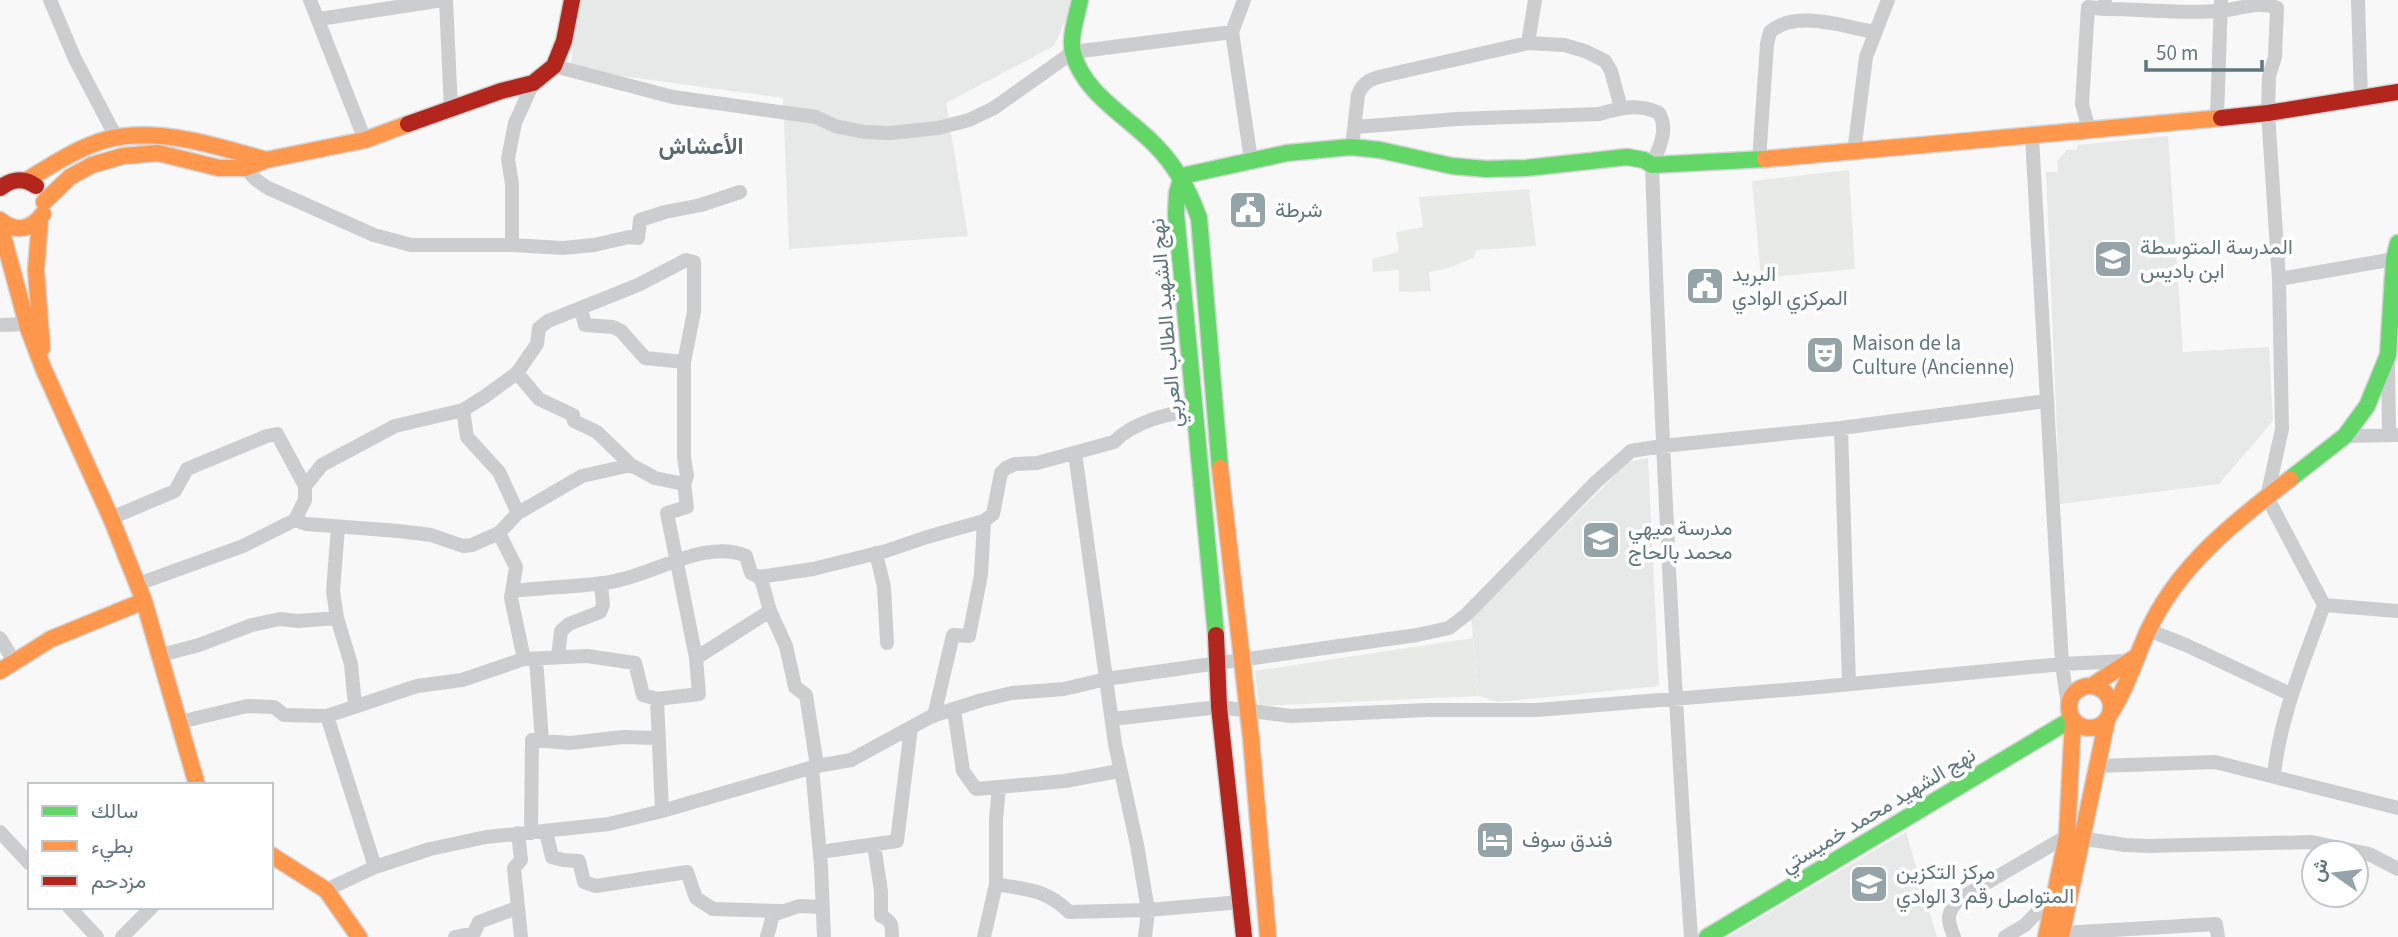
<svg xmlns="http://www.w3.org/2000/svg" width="2398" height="937" font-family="'Source Sans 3',Vazirmatn,sans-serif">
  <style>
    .built { fill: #e6e9e8 }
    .green { fill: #e8eae5 }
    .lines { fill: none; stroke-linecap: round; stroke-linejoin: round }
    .fast-casing { stroke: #d4d5d6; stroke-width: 19 }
    .slow-casing { stroke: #d4d5d6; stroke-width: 19 }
    .jam-casing { stroke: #d4d5d6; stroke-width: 19 }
    .street { stroke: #cbcdce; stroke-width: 14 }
    .fast { stroke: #63d668; stroke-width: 16 }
    .slow { stroke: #ff974d; stroke-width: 16 }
    .jam { stroke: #b3261e; stroke-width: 16 }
    .labels { text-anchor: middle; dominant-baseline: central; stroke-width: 7; stroke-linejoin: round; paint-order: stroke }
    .poi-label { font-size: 21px; fill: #5e777e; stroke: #fff; text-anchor: start }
    .street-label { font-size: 21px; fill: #5e777e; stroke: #fff }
    .neighbourhood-label { font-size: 23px; font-weight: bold; fill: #55696e; stroke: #fff }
  </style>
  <rect width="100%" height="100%" fill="#f8f8f8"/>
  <!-- built -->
  <path class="built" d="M577 0H1071L1070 10 1054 46 946 103 968 236 789 249 783 98 571 69Z
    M2168 136 2183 352 2269 347 2273 421 2219 484 2060 504 2046 172H2058L2057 161 2067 150H2077L2078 145Z
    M1648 458 1659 686 1498 702 1479 696 1471 619 1628 462Z
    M1906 832 1937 937H1727Z"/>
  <!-- green -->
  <path class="green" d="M1849 170 1855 269 1761 278 1752 181Z
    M1529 189 1536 246 1477 250 1473 258 1445 269 1429 272 1431 291 1399 292V270L1373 272 1372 259 1399 252 1396 232 1423 227 1419 197Z
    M1473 638 1479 696 1259 706 1255 671Z"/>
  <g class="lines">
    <defs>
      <path id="fast" d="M1080 0C1077 16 1069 37 1073 53 1083 93 1128 117 1155 145 1176 166 1189 190 1199 218L1220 468
        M1182 176 1287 153 1351 147 1380 150 1452 166 1486 169 1526 168 1627 157 1644 160 1652 165 1765 159
        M1182 176 1177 193 1176 214 1216 635
        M2290 479 2345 436 2367 406 2388 355 2394 259 2398 243
        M1707 937 2072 719"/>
      <path id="slow" d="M1765 159C1917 145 2069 133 2221 118
        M27 180C52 165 77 148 105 140 157 126 216 146 266 160
        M44 202 70 177 92 165 123 156 158 153 219 168H245L266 160 365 140 408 124
        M40 219 36 270 42 348
        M0 220C16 233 31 230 43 214
        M0 225 28 328 44 370 111 518 144 601 197 785
        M1220 468 1251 738 1268 937
        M0 671 51 639 144 601
        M2093 685 2136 657
        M2069 707a21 21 0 1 1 42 0a21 21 0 1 1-42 0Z
        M2110 714C2127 688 2135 659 2148 631 2178 566 2234 522 2290 479
        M271 855 326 890 359 937
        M2046 937 2067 836 2073 721
        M2061 937 2107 720"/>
      <path id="jam" d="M2221 118 2268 113 2398 92
        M408 124 501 91 533 83 554 66 564 41 572 0
        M0 188C12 179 23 177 36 186
        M1216 635 1219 707 1244 937"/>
    </defs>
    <!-- fast casing -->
    <use href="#fast" class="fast-casing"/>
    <!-- slow casing -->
    <use href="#slow" class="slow-casing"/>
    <!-- jam casing -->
    <use href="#jam" class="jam-casing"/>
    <!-- street -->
    <path class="street" d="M50 0 75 59 116 137
      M310 0 365 140
      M446 0 451 110
      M1244 0 1232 32 1251 160
      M2358 0 2361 98
      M2104 9C2142 9 2181 14 2219 11 2237 10 2259 0 2277 8L2275 57 2269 76 2268 113 2279 279 2282 429 2267 497 2324 605C2304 661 2280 716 2274 775
      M319 19 443 0
      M1528 43 1535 0
      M554 66 673 97 816 117 835 126 864 132 890 133 938 128 969 120 994 108 1073 52 1232 32
      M2217 118 2221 0
      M1356 127 1457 119 1599 114C1620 108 1638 103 1659 113 1669 130 1659 148 1652 165 1661 423 1673 680 1691 937
      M2089 130 2082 104 2088 7 2104 9 2105 0
      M2032 137 2062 664 2068 706
      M1352 147 1358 95C1363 81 1373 78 1387 75L1528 43 1564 45 1585 51 1605 61 1611 71 1621 108
      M1854 152 1866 57 1888 0
      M245 159C246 174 256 180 268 188L374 235 411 245H512L563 248 594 245 629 237 638 238 640 220 665 212 701 205 740 192
      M1759 160 1767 44 1770 32C1795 9 1844 27 1875 32
      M512 245V184L508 159 515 123 533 83
      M2279 279 2394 259
      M581 309 585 325 613 327 621 331 645 358 684 362
      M0 325 27 324
      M2388 362 2389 434
      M463 410 467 437 499 472 518 513
      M1841 428 1849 684
      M2345 436 2397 435
      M1075 453 1115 744 1137 845 1148 910 1145 937
      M631 465 655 478 684 484
      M111 518 175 491 187 469 267 436 277 434 305 486
      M295 520 306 524 399 531 431 535 463 546 472 545 499 533 518 513 582 476 631 465 597 432 574 421 573 415 539 399 517 373
      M338 527 333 591 337 618 351 664 355 706
      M499 533 516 567 511 598 524 659
      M876 553 884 587 887 643
      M759 577 813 569 886 551 927 537 984 521 993 514 1001 473 1006 468 1015 464 1037 463 1114 442C1134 421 1168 414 1196 409
      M138 584 243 546 295 520 305 500V486L322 465 395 426 463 410 484 397 517 373 537 344 539 328 548 321 638 285 686 260 694 262V312L684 362V458L687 476 684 484 687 507 667 513 696 658 699 694 657 699 662 811
      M513 591C545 587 578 587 610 582 652 576 705 538 746 556L751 573 759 577 762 582 770 611 786 646 795 687 806 695 817 766
      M2324 605 2398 611
      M2148 630 2186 645 2292 695
      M0 638 14 661
      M161 655 199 645 252 625 280 619 298 621 337 618
      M558 657 561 631 569 624 600 612 603 605 601 583
      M696 658 770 611
      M536 659 542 741
      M954 710 963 771 976 789 1065 781 1119 771
      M327 716 375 867
      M934 716 953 635 969 636 981 575 984 521
      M1112 719 1219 707 1291 716 1428 710H1537L1809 688 2062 664 2125 661
      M180 722 247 706 274 707 284 715 327 716 417 686 462 680 524 659 587 656 635 663 643 695 657 699
      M2098 766 2215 762 2398 808
      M812 767 821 866 824 937
      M0 832 30 864
      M546 832 552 857 563 860 579 861 584 882 596 886 687 872 696 898 713 909 783 911
      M518 833 521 860 514 868 521 937
      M531 833 532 740 570 743 623 737 658 738
      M874 845 881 891V916C892 921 892 925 892 937
      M820 852 897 841 911 728
      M996 884C1027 890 1046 889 1069 912L1148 910 1241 902
      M326 890 375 867 430 849 486 837 609 824 662 811 817 766 851 760 932 716 982 700 1012 693 1064 689 1106 679 1417 635 1449 628 1467 614 1596 482 1631 451 1662 446 1841 428 2046 401
      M69 907 97 937
      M2062 933 2216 924 2218 937
      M122 937 152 907
      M455 937 474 933 479 922 517 908
      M767 937 773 915 799 906 823 907
      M984 937 996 884V819L999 788
      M1954 937C1947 919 1946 914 1959 899L2067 836 2125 845 2149 846 2312 842 2369 854 2398 869
      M2005 937 2025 925 2054 895"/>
    <!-- fast -->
    <use href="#fast" class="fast"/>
    <!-- slow -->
    <use href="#slow" class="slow"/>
    <!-- jam -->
    <use href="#jam" class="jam"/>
  </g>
  <!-- icons -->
  <defs>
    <symbol id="civic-square" viewBox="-11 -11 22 22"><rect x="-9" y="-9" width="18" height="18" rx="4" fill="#94a4a9" stroke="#fff"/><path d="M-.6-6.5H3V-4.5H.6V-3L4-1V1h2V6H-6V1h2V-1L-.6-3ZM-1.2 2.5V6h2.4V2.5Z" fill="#fff"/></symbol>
    <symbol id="school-square" viewBox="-11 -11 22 22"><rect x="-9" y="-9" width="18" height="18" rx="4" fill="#94a4a9" stroke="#fff"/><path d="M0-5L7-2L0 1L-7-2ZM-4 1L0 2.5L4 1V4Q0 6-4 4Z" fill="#fff"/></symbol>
    <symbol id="theatre-square" viewBox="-11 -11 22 22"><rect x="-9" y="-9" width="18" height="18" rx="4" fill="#94a4a9" stroke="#fff"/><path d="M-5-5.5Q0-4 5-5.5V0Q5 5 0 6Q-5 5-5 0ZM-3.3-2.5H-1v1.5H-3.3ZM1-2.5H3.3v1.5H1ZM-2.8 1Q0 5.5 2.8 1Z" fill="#fff"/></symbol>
    <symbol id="hotel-square" viewBox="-11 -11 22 22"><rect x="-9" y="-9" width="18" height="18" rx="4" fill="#94a4a9" stroke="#fff"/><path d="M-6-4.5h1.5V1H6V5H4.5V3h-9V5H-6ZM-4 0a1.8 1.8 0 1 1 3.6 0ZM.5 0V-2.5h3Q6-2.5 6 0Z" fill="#fff"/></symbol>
    <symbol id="university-square" viewBox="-11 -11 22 22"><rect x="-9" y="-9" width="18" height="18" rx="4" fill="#94a4a9" stroke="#fff"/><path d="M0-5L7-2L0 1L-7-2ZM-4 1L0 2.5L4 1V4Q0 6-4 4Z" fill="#fff"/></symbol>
  </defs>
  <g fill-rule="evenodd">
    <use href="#civic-square" x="1226" y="188" width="44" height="44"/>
    <use href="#school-square" x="2091" y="237" width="44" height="44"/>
    <use href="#civic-square" x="1683" y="264" width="44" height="44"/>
    <use href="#theatre-square" x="1803" y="333" width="44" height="44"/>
    <use href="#school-square" x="1579" y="518" width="44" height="44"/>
    <use href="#hotel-square" x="1473" y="818" width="44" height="44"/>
    <use href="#university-square" x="1847" y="862" width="44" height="44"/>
  </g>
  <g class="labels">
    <!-- poi labels -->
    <g class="poi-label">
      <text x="1275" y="210">شرطة</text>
      <text x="2140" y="247">المدرسة المتوسطة<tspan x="2140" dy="24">ابن باديس</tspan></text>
      <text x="1732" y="274">البريد<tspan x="1732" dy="24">المركزي الوادي</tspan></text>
      <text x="1852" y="343">Maison de la<tspan x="1852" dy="24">Culture (Ancienne)</tspan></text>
      <text x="1628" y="528">مدرسة ميهي<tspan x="1628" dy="24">محمد بالحاج</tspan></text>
      <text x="1522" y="840">فندق سوف</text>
      <text x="1896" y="872">مركز التكزين<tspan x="1896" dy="24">المتواصل رقم 3 الوادي</tspan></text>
    </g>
    <!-- street labels -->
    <g class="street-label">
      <text transform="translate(1166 323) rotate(-95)">نهج الشهيد الطالب العربي</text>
      <text transform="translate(1878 810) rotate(-31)">نهج الشهيد محمد خميستي</text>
    </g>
    <!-- neighbourhood labels -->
    <g class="neighbourhood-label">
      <text x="701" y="146">الأعشاش</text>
    </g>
  </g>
  <!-- legend -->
  <rect x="28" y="783" width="245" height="126" fill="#ffffff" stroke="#bfc9cb" stroke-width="2"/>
  <rect x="42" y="806" width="35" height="10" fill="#63d668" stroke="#bfc9cb" stroke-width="2"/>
  <text x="91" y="818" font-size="21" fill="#5e777e">سالك</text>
  <rect x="42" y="841" width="35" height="10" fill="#ff974d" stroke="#bfc9cb" stroke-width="2"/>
  <text x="91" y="853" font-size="21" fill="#5e777e">بطيء</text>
  <rect x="42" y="876" width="35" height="10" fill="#b3261e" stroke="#bfc9cb" stroke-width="2"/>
  <text x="91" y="888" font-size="21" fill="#5e777e">مزدحم</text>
  <!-- north arrow -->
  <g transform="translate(2335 874) rotate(284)"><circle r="33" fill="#ffffff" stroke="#bfc9cb" stroke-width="2"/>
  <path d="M0-5L12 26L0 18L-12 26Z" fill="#94a4a9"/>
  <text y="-10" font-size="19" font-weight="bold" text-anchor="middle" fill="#5e777e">ش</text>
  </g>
  <!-- scale -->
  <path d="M2146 60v10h116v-10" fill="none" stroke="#5e777e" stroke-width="3.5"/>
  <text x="2156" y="60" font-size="21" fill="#5e777e" stroke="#ffffff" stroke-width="5" paint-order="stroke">50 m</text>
</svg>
